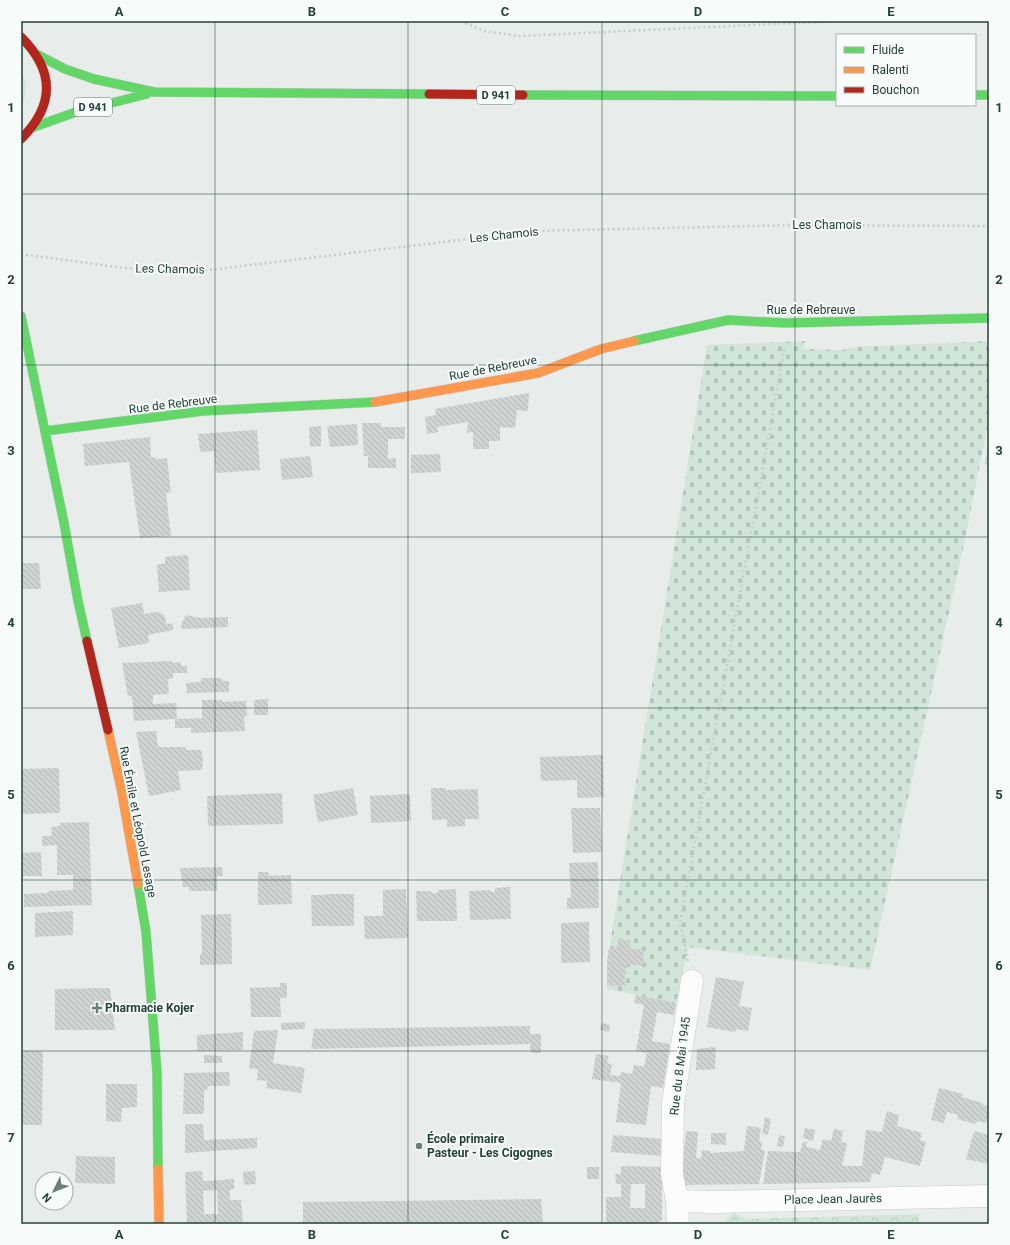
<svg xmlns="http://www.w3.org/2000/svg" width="1010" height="1245" font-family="Roboto,sans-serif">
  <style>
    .green { fill: #d1e6d8 }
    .forest { fill: url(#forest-crowns) }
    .cemetery { fill: url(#cemetery-stones) }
    .building { fill: url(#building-back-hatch); fill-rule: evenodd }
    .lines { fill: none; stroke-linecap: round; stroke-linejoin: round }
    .street-casing { stroke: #c5cac8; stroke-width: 23 }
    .fast-casing { stroke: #c3cbc8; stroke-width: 10 }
    .slow-casing { stroke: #c3cbc8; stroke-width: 10 }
    .jam-casing { stroke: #c3cbc8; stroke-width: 10 }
    .path { stroke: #c3ccca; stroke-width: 2.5; stroke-dasharray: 2 3; stroke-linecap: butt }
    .street { stroke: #fcfcfc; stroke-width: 22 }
    .fast { stroke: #63d668; stroke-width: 9 }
    .slow { stroke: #ff974d; stroke-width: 9 }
    .jam { stroke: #b3261e; stroke-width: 9 }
    .grid { fill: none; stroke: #24423a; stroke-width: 1; stroke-opacity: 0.55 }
    .poi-dot { fill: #697e78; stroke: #f7fbf9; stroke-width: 1.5 }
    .labels { text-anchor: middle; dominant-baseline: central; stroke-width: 4; stroke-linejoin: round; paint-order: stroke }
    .shield { fill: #f7fbf9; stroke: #637a73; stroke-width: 1 }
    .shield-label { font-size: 11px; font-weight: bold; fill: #24423a }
    .street-label { font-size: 12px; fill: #24423a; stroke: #f7fbf9 }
    .poi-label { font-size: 12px; font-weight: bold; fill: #24423a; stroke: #f7fbf9; text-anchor: start }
    .neatline { fill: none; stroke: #24423a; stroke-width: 1.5 }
    .grid-label { font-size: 13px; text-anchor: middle; font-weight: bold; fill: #24423a }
  </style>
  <defs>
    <pattern id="forest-crowns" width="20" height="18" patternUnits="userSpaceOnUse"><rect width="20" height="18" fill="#d1e6d8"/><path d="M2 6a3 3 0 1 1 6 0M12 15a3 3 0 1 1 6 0" fill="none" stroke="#b3c6ba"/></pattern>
    <pattern id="cemetery-stones" width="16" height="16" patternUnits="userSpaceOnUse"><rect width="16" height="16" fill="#d1e6d8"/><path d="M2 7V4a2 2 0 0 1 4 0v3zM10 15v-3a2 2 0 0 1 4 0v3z" fill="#b3c6ba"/></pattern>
    <pattern id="building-back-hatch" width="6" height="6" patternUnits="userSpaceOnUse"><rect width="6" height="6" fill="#cfd4d2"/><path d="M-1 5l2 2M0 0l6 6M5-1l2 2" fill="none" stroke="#b2b7b5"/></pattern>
  </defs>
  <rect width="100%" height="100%" fill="#e8edeb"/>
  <!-- green -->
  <path class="green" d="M21 69C27 82 27 96 21 109Z"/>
  <!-- forest -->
  <path class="forest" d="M733 1213 747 1219 919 1214V1224H722Z"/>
  <!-- cemetery -->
  <path class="cemetery" d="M805 341 803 349 843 350 852 347 989 341V418L964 544 870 970 688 947 676 1003 607 989V962L707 345Z"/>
  <!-- building -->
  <path class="building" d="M529 393 528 411 517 410 515 428 500 427V441H489V449H473V432L467 433 468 422 437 427 438 432 427 434 425 417 436 415 435 409Z
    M362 423H381V427H405V439H388V459L396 458V468H368V456H364Z
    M357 424 358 445 330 447 327 426Z
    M321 426V446L310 447 309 427Z
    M257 430 260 470 216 473 214 451 200 452 198 434Z
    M150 437 151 456H148L159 459 167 458 171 492 166 493 171 536 140 538 129 462 85 466 83 444Z
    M988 446H989V465L985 464Z
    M440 454 441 472 411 473V455Z
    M310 456 313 477 282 480 280 459Z
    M188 555 190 590 159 592 157 564H165V557Z
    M21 563H39L41 589H21Z
    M142 603 144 614 155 612 161 613 165 616 166 624 173 623V630L148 635 149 643 119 648 111 608Z
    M186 615 201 618 228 617V627L182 629 181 624Z
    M172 661V663L181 662V666H187V673H173V678L168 679 169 694 153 695V704L176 703 177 719 202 718V700H222V702L246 701 247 716H244L245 731 191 733V728H175V719L134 721 132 696H128L122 663Z
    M201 678H222L223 681H229V692L187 693 186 683 201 682Z
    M268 699V715H254V700Z
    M156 731 158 747H185L186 750H201L203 758 202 770 178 771 181 790 149 796 136 732Z
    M603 755 604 797 577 798V780L541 781 540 757Z
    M59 768 60 813 21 814V769Z
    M353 788 358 815 318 822 313 795Z
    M431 788H446V790L478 789 479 819H465V826L447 827V819L432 820Z
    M282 793 283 824 208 826 207 796Z
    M410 794 411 821 371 823 370 796Z
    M571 808H600L602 852 573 853Z
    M89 822 92 905 24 907V894L48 893V891L73 890V875H57V845L42 846V836H52L51 827 60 826V823Z
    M41 852 42 876H21V853Z
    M598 862 599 908 567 909V898H571L569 863Z
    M222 867 223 876H217V891H189V887H183L180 868Z
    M258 872H268L269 876 291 875 292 904 258 905Z
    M510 887 511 919 470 920 469 891 490 890V892H495V888Z
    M406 889 408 938 365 939 364 916H383V890Z
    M456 889 457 921H417L416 891H431V893H438V890Z
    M325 894H354V926H312L311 895H325Z
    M73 911V935L35 937V913Z
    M231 914 232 964 200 965V954H202L201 915Z
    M589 922 590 962 561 963V923Z
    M618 939 630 940V949H644L643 965H626L625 986 607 985V962L609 948H617Z
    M716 977 744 982 739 1006 752 1008 748 1031 736 1029 735 1032 707 1027Z
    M280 983H287V998H280L281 1017H251L250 988 280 987Z
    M110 988 115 1030H55V989Z
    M636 995 676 1003 674 1015 657 1012 652 1041 670 1044 663 1088 651 1086 646 1125 616 1122 621 1083 592 1079 596 1054 609 1056 607 1063 612 1065 610 1075 620 1076 621 1072 632 1074 634 1065 644 1067 647 1053 636 1051 644 1005 634 1003Z
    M305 1022V1029L281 1030V1023Z
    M601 1023 610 1025 609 1032 600 1030Z
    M530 1026V1034H541V1053H531L530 1044 311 1049 314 1029Z
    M278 1030 273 1063 305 1068 301 1093 266 1088 267 1081 257 1080 258 1069 249 1068 254 1031Z
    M243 1032V1050L197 1051V1035Z
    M714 1047H716L715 1069 696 1070 697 1049Z
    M21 1051H43L42 1125H21Z
    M204 1055 222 1056V1063H204Z
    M229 1072 230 1086H208L207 1090H204V1114H183L184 1073Z
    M106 1084H137V1107L122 1108 121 1122 106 1121Z
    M939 1088 963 1094 962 1097 983 1103 982 1104 989 1107V1112L986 1123 977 1121 976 1124 957 1119 958 1115 947 1112 944 1123 931 1120Z
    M887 1111 899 1115 897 1126 922 1133 920 1140 926 1142 920 1166 885 1157 880 1175 872 1173 870 1182 763 1184 768 1151 800 1152 803 1142H807L806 1147 820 1150 823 1139 831 1141 834 1129 843 1131 841 1142 847 1143 842 1166H862L866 1130 882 1132Z
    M765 1117 771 1119 768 1135 762 1134Z
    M185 1124H203L204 1140 257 1138V1148L185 1153Z
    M747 1126 761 1128 759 1141 762 1142 761 1150 765 1151 759 1184 681 1185 686 1131 698 1132 696 1158H701L702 1150 710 1151V1153L744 1151Z
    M805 1128 815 1130 813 1141 803 1138Z
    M974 1131 989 1135V1164L966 1159Z
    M711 1133H726V1145L711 1144Z
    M613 1135 664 1139 663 1156 611 1152Z
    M779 1135 785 1136 783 1147 777 1146Z
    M76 1156 115 1157V1184L75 1183Z
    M621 1166 662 1167V1220L657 1223 606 1224V1197H621V1184H616L615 1174H621ZM631 1184H645V1208H630Z
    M587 1167H599V1179H587Z
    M202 1171 203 1181 234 1179V1189L230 1190V1200H241L243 1224H187L185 1172ZM217 1190 218 1214H204L203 1191Z
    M255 1171 256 1184 244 1185 243 1172Z
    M541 1199 543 1223 303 1224V1202Z"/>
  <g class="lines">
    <defs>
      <path id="street" d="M677 1201 713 1202 989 1196
        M678 1224 677 1201 672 1174 673 1103 692 981"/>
      <path id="fast" d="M38 55 65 69 94 79 154 92 429 94
        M523 95 837 96
        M975 95H989
        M34 127 76 112 147 94
        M21 316 64 523 78 601 87 641
        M634 341 728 320 785 323 989 318
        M45 431 203 411 375 402
        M138 884 146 932 157 1072 158 1169"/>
      <path id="slow" d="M375 402 538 373 601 349 634 341
        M108 730 121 788 138 884
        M158 1169 159 1224"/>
      <path id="jam" d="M21 37C55 71 55 105 21 139
        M429 94 523 95
        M87 641 108 730"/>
    </defs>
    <!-- street casing -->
    <use href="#street" class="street-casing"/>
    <!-- fast casing -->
    <use href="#fast" class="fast-casing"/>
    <!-- slow casing -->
    <use href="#slow" class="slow-casing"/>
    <!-- jam casing -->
    <use href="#jam" class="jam-casing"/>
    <!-- path -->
    <path class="path" d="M461 21 484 31 519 36 839 21
      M21 254 123 268 201 271 535 231 797 225 989 226
      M688 961 680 923 785 346
      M847 1224H849"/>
    <!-- street -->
    <use href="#street" class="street"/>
    <!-- fast -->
    <use href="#fast" class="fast"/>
    <!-- slow -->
    <use href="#slow" class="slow"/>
    <!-- jam -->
    <use href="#jam" class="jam"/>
  </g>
  <!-- grid -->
  <path class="grid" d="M215 21V1224M408 21V1224M602 21V1224M795 21V1224M21 194H989M21 365H989M21 537H989M21 708H989M21 880H989M21 1051H989"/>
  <!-- markers -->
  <g class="poi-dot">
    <path d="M95 1002h4v4h4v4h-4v4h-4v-4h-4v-4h4z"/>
    <circle cx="419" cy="1146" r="4"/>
  </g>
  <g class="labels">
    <!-- shield labels -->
    <g class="shield">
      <rect x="477" y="86" width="38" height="18" rx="3"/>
      <rect x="74" y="98" width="38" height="18" rx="3"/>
    </g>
    <g class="shield-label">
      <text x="496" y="95">D 941</text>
      <text x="93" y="107">D 941</text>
    </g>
    <!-- street labels -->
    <g class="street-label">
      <text x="827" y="225">Les Chamois</text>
      <text transform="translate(504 235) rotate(-6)">Les Chamois</text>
      <text transform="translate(170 269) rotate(1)">Les Chamois</text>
      <text x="811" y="310">Rue de Rebreuve</text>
      <text transform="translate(493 368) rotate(-11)">Rue de Rebreuve</text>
      <text transform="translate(173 404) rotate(-7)">Rue de Rebreuve</text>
      <text transform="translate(138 822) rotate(79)">Rue Émile et Léopold Lesage</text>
      <text transform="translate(680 1066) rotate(-83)">Rue du 8 Mai 1945</text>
      <text transform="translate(833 1199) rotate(-1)">Place Jean Jaurès</text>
    </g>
    <!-- poi labels -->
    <g class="poi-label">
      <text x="105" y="1008">Pharmacie Kojer</text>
      <text x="427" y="1139">École primaire<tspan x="427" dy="14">Pasteur - Les Cigognes</tspan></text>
    </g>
  </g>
  <!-- border -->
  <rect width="1010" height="1245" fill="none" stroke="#f7fbf9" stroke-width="44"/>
  <!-- legend -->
  <rect x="836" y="34" width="140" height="72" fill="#f7fbf9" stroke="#a3b1ad"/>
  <rect x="844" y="47" width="20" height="6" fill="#63d668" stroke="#a3b1ad"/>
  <text x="872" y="54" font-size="12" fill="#24423a">Fluide</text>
  <rect x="844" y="67" width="20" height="6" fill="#ff974d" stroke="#a3b1ad"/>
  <text x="872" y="74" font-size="12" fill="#24423a">Ralenti</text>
  <rect x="844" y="87" width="20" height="6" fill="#b3261e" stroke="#a3b1ad"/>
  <text x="872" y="94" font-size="12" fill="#24423a">Bouchon</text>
  <!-- north arrow -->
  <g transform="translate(54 1191) rotate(227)"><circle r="19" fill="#f7fbf9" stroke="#a3b1ad"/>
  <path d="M0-3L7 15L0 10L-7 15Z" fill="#697e78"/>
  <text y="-6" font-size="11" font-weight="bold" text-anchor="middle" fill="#24423a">N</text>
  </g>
  <rect x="22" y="22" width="966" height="1201" class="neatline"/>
  <g class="grid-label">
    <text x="119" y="16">A</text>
    <text x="312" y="16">B</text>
    <text x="505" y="16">C</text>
    <text x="698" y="16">D</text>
    <text x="891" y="16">E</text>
    <text x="11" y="112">1</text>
    <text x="999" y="112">1</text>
    <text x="11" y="284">2</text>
    <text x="999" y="284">2</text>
    <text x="11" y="455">3</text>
    <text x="999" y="455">3</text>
    <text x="11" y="627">4</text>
    <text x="999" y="627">4</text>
    <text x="11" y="799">5</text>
    <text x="999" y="799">5</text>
    <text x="11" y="970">6</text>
    <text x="999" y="970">6</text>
    <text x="11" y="1142">7</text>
    <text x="999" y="1142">7</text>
    <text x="119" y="1239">A</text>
    <text x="312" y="1239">B</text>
    <text x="505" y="1239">C</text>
    <text x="698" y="1239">D</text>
    <text x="891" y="1239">E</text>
  </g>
</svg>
